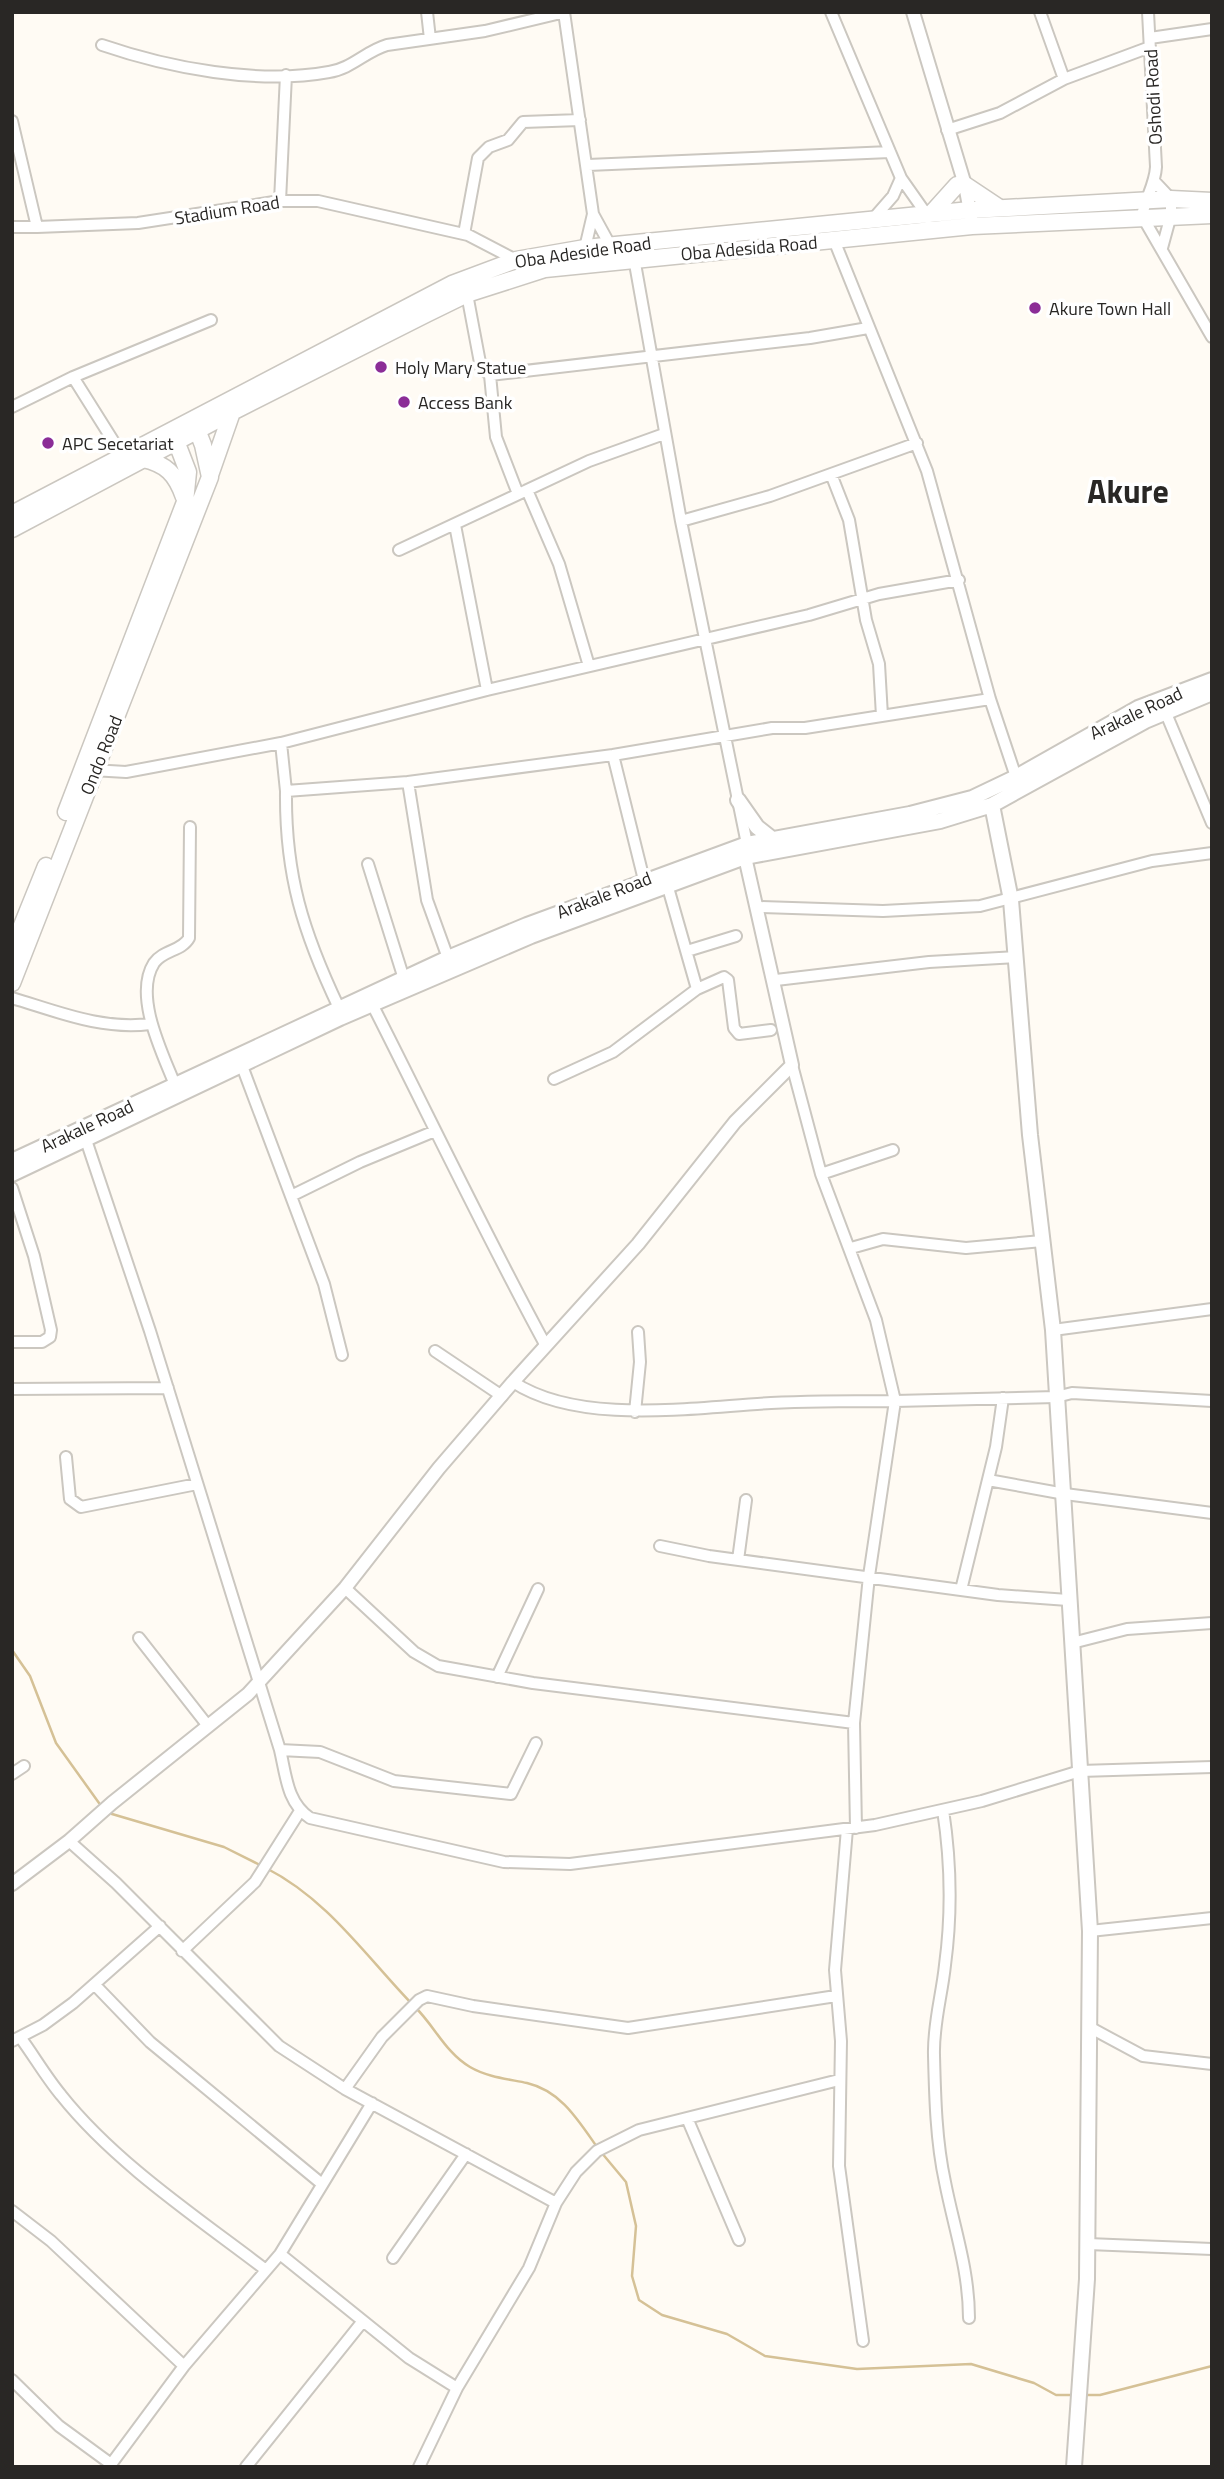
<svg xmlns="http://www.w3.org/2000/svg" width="1224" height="2479" font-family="'Titillium Web',sans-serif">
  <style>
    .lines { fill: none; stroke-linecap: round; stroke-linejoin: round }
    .stream { stroke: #d5c196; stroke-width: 2.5 }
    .minor-casing { stroke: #cbc7c0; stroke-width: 14 }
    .tertiary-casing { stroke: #cbc7c0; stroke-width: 16 }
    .secondary-casing { stroke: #cbc7c0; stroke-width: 18 }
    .primary-casing { stroke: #cbc7c0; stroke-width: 19 }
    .minor { stroke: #fff; stroke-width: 10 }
    .tertiary { stroke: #fff; stroke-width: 12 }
    .secondary { stroke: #fff; stroke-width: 14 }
    .primary { stroke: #fff; stroke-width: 16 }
    .poi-dot { fill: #8b2d97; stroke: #fff; stroke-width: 2.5 }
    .labels { text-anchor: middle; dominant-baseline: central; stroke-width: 7; stroke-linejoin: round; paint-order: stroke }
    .street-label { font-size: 18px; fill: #292725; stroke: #fff }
    .poi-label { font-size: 18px; fill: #292725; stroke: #fff; text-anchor: start }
    .town-label { font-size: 32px; font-weight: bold; fill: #292725; stroke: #fff }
  </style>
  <rect width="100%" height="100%" fill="#fffbf4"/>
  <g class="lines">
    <!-- stream -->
    <path class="stream" d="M12 1650 30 1676 56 1743 99 1803
      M112 1814 224 1847 260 1865
      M266 1868C327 1899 365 1955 411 2003
      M416 2008C435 2027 446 2053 470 2067 487 2077 508 2079 527 2083 561 2091 578 2120 597 2147
      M601 2152 626 2182 636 2226 632 2276 639 2300 662 2315 727 2334 765 2356 857 2369 971 2364 1034 2383 1056 2395H1073
      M1083 2395H1100L1212 2366"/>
    <defs>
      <path id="minor" d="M427 12 430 39
        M564 12 593 214 585 248
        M831 12 901 178 927 215
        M1040 12 1064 79
        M1148 12 1156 167C1155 185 1145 199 1142 216L1212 337
        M1150 38 1212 29
        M102 45C169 68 258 85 329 72 351 69 366 51 387 45L485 31 565 12
        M12 121 37 227 138 223 280 201H318L468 235 516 260
        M947 130 1000 113 1064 79 1150 47
        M588 165 890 152
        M1155 182 1171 199V215L1162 248
        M280 201 286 75
        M593 214 610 245
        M872 220 893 196 901 178
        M12 227H37
        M464 234 478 158 489 147 508 140 523 122 580 120
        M834 240 927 471 990 699 1016 777
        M634 258 681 521 747 844
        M467 294 481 368 490 375 810 338 868 328
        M490 375 496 437 518 494
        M73 377 122 455
        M12 407 73 377 211 320
        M831 474 849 520 866 620 879 664 882 716
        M527 490 559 564 589 666
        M681 521 770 496 917 443
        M455 525 487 690
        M399 550 589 461 664 434
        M1165 711 1212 823
        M92 770 126 772 281 743
        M408 782 427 900 448 958
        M286 791 281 743 487 690 809 615 879 594 959 580
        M368 864 404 979
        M644 880 613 755 772 728H805L990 699
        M759 907 883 911 980 906 1152 861 1212 853
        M687 951 736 936
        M776 980 929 962 1017 957
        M697 989 724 977 728 980 734 1028 739 1034 771 1030
        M12 998C59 1012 101 1030 150 1024
        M369 998C428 1114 484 1232 546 1346
        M339 1008C303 932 285 875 286 791L408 782 613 755
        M242 1066 324 1284 342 1355
        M554 1079 613 1052 697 989 667 884
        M175 1085C163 1054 133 996 154 963 163 950 182 951 189 938L190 827
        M86 1140 150 1331 280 1750C286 1775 287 1803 310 1818L504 1862 570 1864 875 1825 982 1801 1080 1771 1212 1767
        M821 1174 893 1150
        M12 1188 34 1256 51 1330 50 1337 42 1342H12
        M291 1196 360 1162 435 1131
        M851 1248 883 1239 966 1248 1042 1241
        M1053 1330 1212 1309
        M435 1351 502 1396
        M513 1382C580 1426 695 1407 771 1403 812 1401 853 1401 895 1401L876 1320 821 1174 792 1065
        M12 1389 168 1388
        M635 1412 640 1362 638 1332
        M66 1457 70 1499 81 1507 197 1484
        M988 1480 1065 1494 1212 1513
        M660 1546 709 1556 998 1595 1068 1600
        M738 1560 746 1500
        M345 1588 414 1652 438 1666 533 1683 854 1723
        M961 1590 996 1447 1003 1398
        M139 1638 208 1726
        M1072 1643 1127 1629 1212 1623
        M497 1677 538 1589
        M280 1750 320 1752 394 1781 511 1794 536 1743
        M12 1774 24 1766
        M943 1810C951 1862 952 1913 945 1965 942 1995 933 2024 934 2055 935 2096 936 2141 945 2182 954 2228 969 2270 969 2318
        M856 1828 854 1723 869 1576 895 1401 1056 1397 1072 1393 1212 1401
        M847 1829 835 1970 841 2041 839 2166 863 2341
        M69 1841 116 1883 279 2046 345 2089 556 2203
        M1090 1931 1212 1918
        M182 1951 255 1882 300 1811
        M95 1985 150 2042 322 2184
        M1089 2027 1143 2056 1212 2064
        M20 2037C34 2056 46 2077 61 2095 115 2163 198 2218 266 2270
        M12 2041 43 2025 73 2003 160 1926
        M345 2089 382 2037 419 2000 427 1996 473 2006 628 2028 836 1996
        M687 2118 739 2240
        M12 2211 51 2241 184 2366
        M1088 2244 1212 2249
        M280 2254 409 2358 457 2388
        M393 2258 466 2154
        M12 2380 59 2426 111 2464
        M109 2467 184 2366 280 2254 372 2103
        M246 2467 363 2321
        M419 2467 457 2388 529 2268 556 2203 576 2172 597 2151 639 2130 839 2080"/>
      <path id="tertiary" d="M913 12 965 185 971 217
        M12 1884 69 1841 112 1803 248 1694 345 1588 439 1468 513 1382 638 1244 735 1122 792 1065 745 857"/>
      <path id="secondary" d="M738 800 757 827 771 838
        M992 805 1011 900 1030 1135 1053 1330 1090 1931 1087 2279 1074 2467
        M12 1161 448 958 527 925 747 844 910 814 972 798 1016 777 1138 708 1212 680
        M12 1174 340 1018 531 936 745 857 940 821 992 805 1145 721 1212 693"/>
      <path id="primary" d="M965 185 998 207
        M930 215 957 185
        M143 459C166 464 176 474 184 497
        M210 475 232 412
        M12 514 452 284 516 260 585 248 970 210 1171 199 1212 201
        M12 529 232 412 426 314 467 294 545 269 972 226 1212 215
        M66 812 185 502 188 472 173 433
        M12 950 46 866
        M12 983 210 477 203 445 194 422"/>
    </defs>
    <!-- minor casing -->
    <use href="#minor" class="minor-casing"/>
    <!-- tertiary casing -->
    <use href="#tertiary" class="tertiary-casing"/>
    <!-- secondary casing -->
    <use href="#secondary" class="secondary-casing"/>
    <!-- primary casing -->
    <use href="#primary" class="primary-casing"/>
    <!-- minor -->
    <use href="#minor" class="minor"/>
    <!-- tertiary -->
    <use href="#tertiary" class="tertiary"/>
    <!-- secondary -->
    <use href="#secondary" class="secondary"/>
    <!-- primary -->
    <use href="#primary" class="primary"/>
  </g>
  <!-- markers -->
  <g class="poi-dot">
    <circle cx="1035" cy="308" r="7"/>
    <circle cx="381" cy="367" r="7"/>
    <circle cx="404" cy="402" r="7"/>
    <circle cx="48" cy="443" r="7"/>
  </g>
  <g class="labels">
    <!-- street labels -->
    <g class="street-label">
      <text transform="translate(1153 97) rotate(-93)">Oshodi Road</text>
      <text transform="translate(227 210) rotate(-9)">Stadium Road</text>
      <text transform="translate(749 248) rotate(-5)">Oba Adesida Road</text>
      <text transform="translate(583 252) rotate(-8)">Oba Adeside Road</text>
      <text transform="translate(1136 713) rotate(-25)">Arakale Road</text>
      <text transform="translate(101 755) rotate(-68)">Ondo Road</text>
      <text transform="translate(604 895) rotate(-21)">Arakale Road</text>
      <text transform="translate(87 1126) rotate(-25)">Arakale Road</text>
    </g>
    <!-- poi labels -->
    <g class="poi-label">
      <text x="1049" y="308">Akure Town Hall</text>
      <text x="395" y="367">Holy Mary Statue</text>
      <text x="418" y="402">Access Bank</text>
      <text x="62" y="443">APC Secetariat</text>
    </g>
    <!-- town labels -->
    <g class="town-label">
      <text x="1128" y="491">Akure</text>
    </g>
  </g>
  <!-- border -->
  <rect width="1224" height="2479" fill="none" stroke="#292725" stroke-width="28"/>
</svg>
